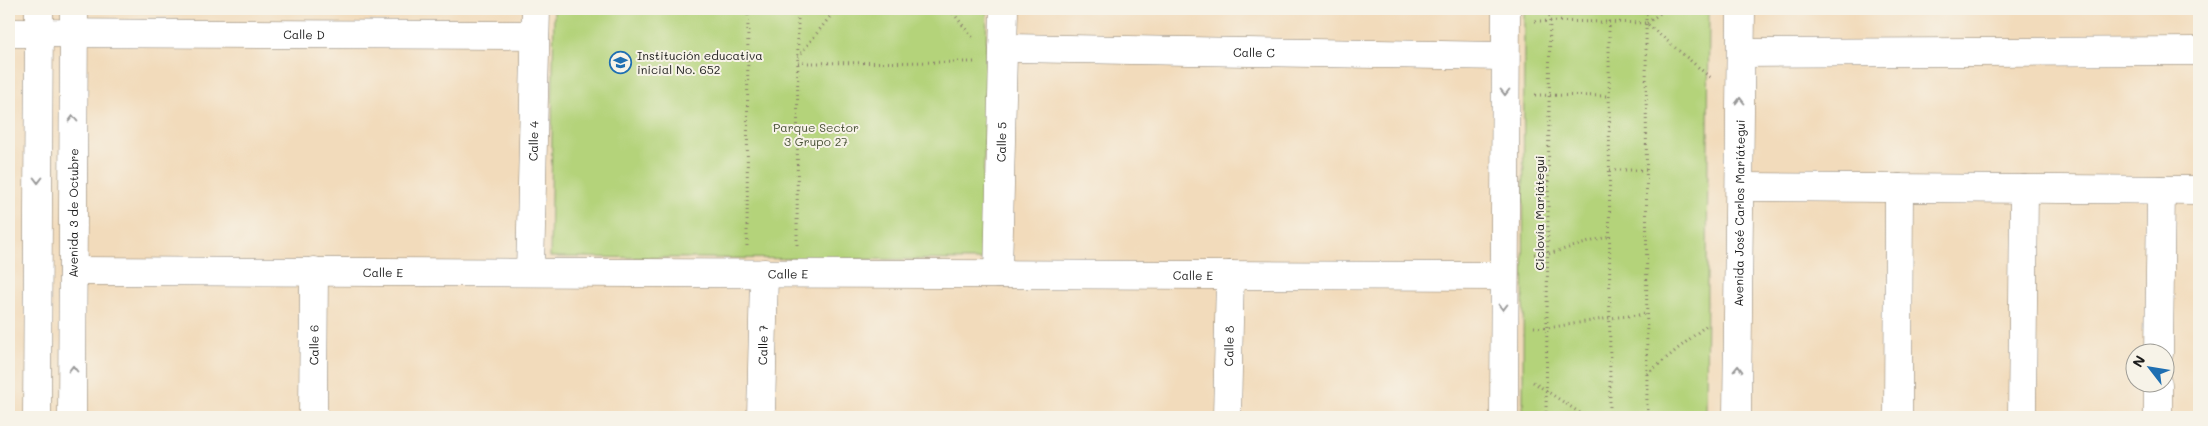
<svg xmlns="http://www.w3.org/2000/svg" width="2208" height="426" font-family="Mali,sans-serif">
  <style>
    .green { fill: #b4d37a; stroke: #68784b }
    .lines { fill: none; stroke-linecap: round; stroke-linejoin: round }
    .minor-casing { stroke: #877c6c; stroke-width: 29 }
    .major-casing { stroke: #877c6c; stroke-width: 29 }
    .path { stroke: #877c6c; stroke-width: 3; stroke-dasharray: 1 4; stroke-linecap: butt }
    .minor { stroke: #fff; stroke-width: 28 }
    .major { stroke: #fff; stroke-width: 28 }
    .oneway { stroke: #999 }
    .labels { text-anchor: middle; dominant-baseline: central; stroke-width: 4; stroke-linejoin: round; paint-order: stroke }
    .street-label { font-size: 12px; fill: #1c1c1c; stroke: #f7f3e8 }
    .poi-label { font-size: 12px; fill: #1c1c1c; stroke: #f7f3e8; text-anchor: start }
    .park-label { font-size: 12px; fill: #4a5338; stroke: #f7f3e8 }
  </style>
  <rect width="100%" height="100%" fill="#f7f3e8"/>
  <filter id="ink" filterUnits="userSpaceOnUse"><feTurbulence type="fractalNoise" baseFrequency=".02" numOctaves="2"/><feDisplacementMap in="SourceGraphic" scale="10" xChannelSelector="R" yChannelSelector="G"/><feConvolveMatrix kernelMatrix="1 2 1 2 8 2 1 2 1" color-interpolation-filters="sRGB"/></filter>
  <filter id="wash" filterUnits="userSpaceOnUse"><feTurbulence type="fractalNoise" baseFrequency=".0096" numOctaves="4" result="noise"/><feDisplacementMap in="SourceGraphic" scale="20" xChannelSelector="R" yChannelSelector="G"/><feGaussianBlur stdDeviation="1.12" result="paint"/><feColorMatrix in="noise" values="0 0 0 0 0 0 0 0 0 0 0 0 0 0 0 0 0 1.4 0 .05"/><feComposite in="paint" operator="in"/></filter>
  <g filter="url(#wash)">
    <rect width="100%" height="100%" fill="#f2dbbb"/>
    <!-- green -->
    <path class="green" d="M554 9H987L982 260 550 257Z
      M1524 9H1709L1706 417H1523Z"/>
  </g>
  <g filter="url(#ink)">
    <g class="lines">
      <defs>
        <g id="minor">
          <path id="s1" d="M9 33 535 35"/>
          <path id="s2" d="M1003 48 1505 56"/>
          <path d="M1741 53 2199 51"/>
          <path d="M1740 187 2199 190"/>
          <path id="s3" d="M73 271 1504 276"/>
          <path id="s4" d="M530 272 536 9"/>
          <path id="s5" d="M998 274 1004 9"/>
          <path d="M2159 354 2161 190"/>
          <path d="M37 417 39 9"/>
          <path id="s6" d="M72 417 74 9"/>
          <path id="s7" d="M313 417 314 271"/>
          <path id="s8" d="M761 417 764 273"/>
          <path id="s9" d="M1227 417 1230 275"/>
          <path d="M1898 417 1899 188"/>
          <path d="M2022 417 2024 189"/>
          <path d="M2158 417V384"/>
        </g>
        <g id="major">
          <path d="M1504 417 1506 9"/>
          <path id="s10" d="M1737 417 1741 9"/>
        </g>
      </defs>
      <!-- minor casing -->
      <use href="#minor" class="minor-casing"/>
      <!-- major casing -->
      <use href="#major" class="major-casing"/>
      <!-- path -->
      <path class="path" d="M950 9 973 38
        M1646 9 1647 417
        M1535 21 1609 22
        M1647 23 1663 11 1687 9
        M798 57 836 9
        M798 63 975 62
        M1535 95 1610 96
        M1610 170H1646
        M797 245 798 9
        M747 246 748 9
        M1534 254H1548L1610 236
        M1534 327 1547 328 1610 318 1646 314
        M1647 374 1708 324
        M1533 382 1586 417
        M1546 417 1550 9
        M1610 417 1609 22 1646 23 1711 78"/>
      <!-- minor -->
      <use href="#minor" class="minor"/>
      <!-- major -->
      <use href="#major" class="major"/>
    </g>
    <!-- one-way arrows -->
    <defs><path id="oneway-chevron" d="M-2-3.5L2.5 0L-2 3.5" fill="none" stroke-width="1.6" stroke-linecap="round" stroke-linejoin="round" transform="scale(1.25)"/></defs>
    <g class="oneway">
      <use href="#oneway-chevron" transform="translate(1505 92) rotate(90)"/>
      <use href="#oneway-chevron" transform="translate(1740 101) rotate(-90)"/>
      <use href="#oneway-chevron" transform="translate(73 119) rotate(-90)"/>
      <use href="#oneway-chevron" transform="translate(38 180) rotate(90)"/>
      <use href="#oneway-chevron" transform="translate(1503 307) rotate(90)"/>
      <use href="#oneway-chevron" transform="translate(73 369) rotate(-90)"/>
      <use href="#oneway-chevron" transform="translate(1738 369) rotate(-89)"/>
    </g>
  </g>
  <!-- icons -->
  <defs>
    <symbol id="school-ring" viewBox="-11 -11 22 22"><circle r="9.5" fill="#f7f3e8" stroke="#1f6fb2" stroke-width="1.5"/><path d="M0-5L7-2L0 1L-7-2ZM-4 1L0 2.5L4 1V4Q0 6-4 4Z" fill="#1f6fb2"/></symbol>
  </defs>
  <g fill-rule="evenodd">
    <use href="#school-ring" x="608" y="50" width="25" height="25"/>
  </g>
  <g class="labels">
    <!-- street labels -->
    <g class="street-label">
      <text stroke="none"><textPath href="#s1" startOffset="295">Calle D</textPath></text>
      <text stroke="none"><textPath href="#s2" startOffset="251">Calle C</textPath></text>
      <text stroke="none"><textPath href="#s4" startOffset="131">Calle 4</textPath></text>
      <text stroke="none"><textPath href="#s5" startOffset="132">Calle 5</textPath></text>
      <text stroke="none"><textPath href="#s6" startOffset="204">Avenida 3 de Octubre</textPath></text>
      <text transform="translate(1539 213) rotate(-90)">Ciclovía Mariátegui</text>
      <text stroke="none"><textPath href="#s10" startOffset="204">Avenida José Carlos Mariátegui</textPath></text>
      <text stroke="none"><textPath href="#s3" startOffset="310">Calle E</textPath></text>
      <text stroke="none"><textPath href="#s3" startOffset="715">Calle E</textPath></text>
      <text stroke="none"><textPath href="#s3" startOffset="1120">Calle E</textPath></text>
      <text stroke="none"><textPath href="#s7" startOffset="72">Calle 6</textPath></text>
      <text stroke="none"><textPath href="#s8" startOffset="72">Calle 7</textPath></text>
      <text stroke="none"><textPath href="#s9" startOffset="71">Calle 8</textPath></text>
    </g>
    <!-- poi labels -->
    <g class="poi-label">
      <text x="637" y="55">Institución educativa<tspan x="637" dy="14">inicial No. 652</tspan></text>
    </g>
    <!-- park labels -->
    <g class="park-label">
      <text x="816" y="127">Parque Sector<tspan x="816" dy="14">3 Grupo 27</tspan></text>
    </g>
  </g>
  <!-- margin -->
  <rect width="2208" height="426" fill="none" stroke="#f7f3e8" stroke-width="30"/>
  <!-- north arrow -->
  <g transform="translate(2150 368) rotate(301)"><circle r="24" fill="#f7f3e8" stroke="#9f9d96"/>
  <path d="M0-4L9 19L0 12L-9 19Z" fill="#1f6fb2"/>
  <text y="-8" font-size="14" font-weight="bold" text-anchor="middle" fill="#1c1c1c">N</text>
  </g>
</svg>
